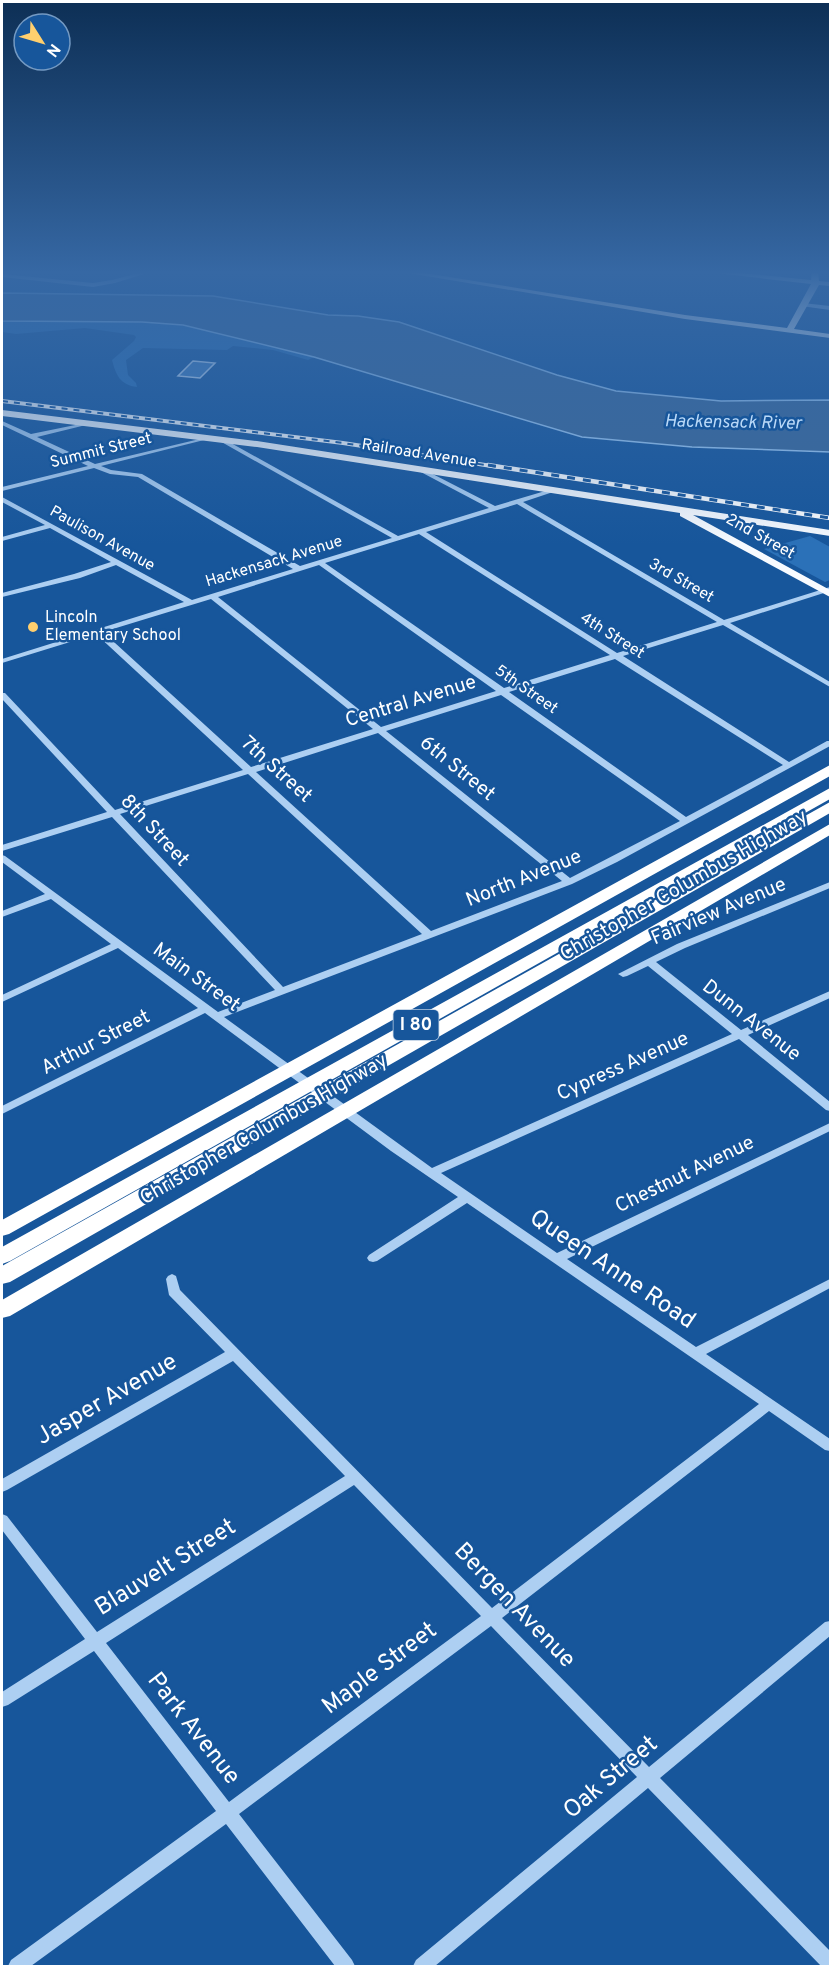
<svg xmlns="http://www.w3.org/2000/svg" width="832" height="1968" font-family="Overpass,sans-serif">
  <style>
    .green { fill: #2b71b8 }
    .water { fill: #3b6899; stroke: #a0cbf4; stroke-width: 1.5 }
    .building { fill: #4482c3; stroke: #d5e8fc; stroke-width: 1.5 }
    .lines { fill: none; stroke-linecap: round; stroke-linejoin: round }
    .minor { fill: #adcff2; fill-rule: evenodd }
    .major { fill: #f8fbff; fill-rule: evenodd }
    .highway { fill: #fff; fill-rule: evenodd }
    .rail-far1-casing { stroke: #fff; stroke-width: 4 }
    .rail-casing { stroke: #fff; stroke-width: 4.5 }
    .rail-far1 { stroke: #17569b; stroke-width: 2; stroke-dasharray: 6; stroke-linecap: butt }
    .rail { stroke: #17569b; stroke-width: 3; stroke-dasharray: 8; stroke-linecap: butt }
    .poi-dot { fill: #ffcf6e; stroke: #17569b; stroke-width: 2 }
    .labels { text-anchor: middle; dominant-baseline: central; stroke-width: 5; stroke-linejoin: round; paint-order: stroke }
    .far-street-label { font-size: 16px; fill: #fff; stroke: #17569b }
    .far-poi-label { font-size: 16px; fill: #fff; stroke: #17569b; text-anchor: start }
    .far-water-label { font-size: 18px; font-style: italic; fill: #bad9f8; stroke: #17569b }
    .shield { fill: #17569b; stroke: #b9cce1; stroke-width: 1.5 }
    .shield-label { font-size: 18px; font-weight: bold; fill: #fff }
    .street-label { font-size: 20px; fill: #fff; stroke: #17569b }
    .near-street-label { font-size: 24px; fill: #fff; stroke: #17569b }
  </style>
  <rect width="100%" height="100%" fill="#17569b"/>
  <!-- green -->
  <path class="green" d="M44 320 142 322 183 325 314 357 308 360 273 350 233 346 227 350 143 348 126 360 128 375 136 383 137 387C120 385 116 375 112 360L134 341 136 337 134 335 85 328 16 334 2 332V321Z
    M810 536 830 547V580L825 582 764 549Z"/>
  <!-- water -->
  <path class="water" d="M2 293 213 296 328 315 358 316 399 322 557 375 616 391 721 401 830 400V452L692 447 582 437 314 357 183 325 142 322 2 321Z"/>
  <!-- building -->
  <path class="building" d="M193 361 215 363 200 378 178 376Z"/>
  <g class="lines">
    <!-- minor -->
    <path class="minor" d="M150 270H157L115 283 93 287 2 277V274L93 283 112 280Z
      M803 303 830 306V310L801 306 800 305Z
      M2 421 31 434 90 422V424L37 437 95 464 208 437V439L101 466 111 470 142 474 300 566 392 538 218 440V438H222L398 536 489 508 417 470V468H421L495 506 552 489H556V491L523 502 724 620 830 587V591L730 623 830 682V687L723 625 623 656 789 762 827 741H830V746L617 862 572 884 224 1017 432 1168 732 1034 648 966 627 976 623 977 618 974 677 944 830 882V888L685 948 656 962 741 1030 830 991V998L748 1035 830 1102V1111L826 1110 739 1039 441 1173 557 1253 830 1123V1131L567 1259 696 1347 830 1279V1288L706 1354 830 1439V1451L825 1450 769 1411 502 1618 649 1767 825 1622 830 1621V1636L660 1778 830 1951V1966H821L648 1788 435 1966H413L416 1960 637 1777 491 1626 239 1814 352 1960 355 1966H335L226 1824 31 1966H8L11 1960 216 1811 94 1651 8 1705 2 1707V1692L85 1639 2 1530V1514L7 1516 97 1632 345 1476 233 1361 7 1490 2 1492V1479L225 1352 169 1295 166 1279 168 1276 172 1274 176 1276 180 1290 492 1608 759 1404 467 1203 377 1261 373 1262 369 1261 367 1258 369 1255 458 1197 391 1151 205 1013 2 1114V1106L198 1008 118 948 2 1002V995L111 944 51 899 2 917V911L45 894 2 862V855L5 856 218 1012 275 990 112 817 2 851V845L107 812 2 699V693H5L115 810 243 770 96 634 2 663V659L184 602 116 565 80 578 2 597V593L74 574 111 562 50 528 2 541V537L45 525 2 502V497L192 600 293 569 138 477 110 474 94 468 2 491V487L88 466 2 425ZM517 504 717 622 617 653 426 532ZM419 534 610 655 504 688 325 563ZM319 565 496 691 381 727 218 597ZM211 599 373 729 251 767 103 632ZM615 659 783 765 686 817 509 692ZM501 695 680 821 570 878 386 731ZM378 733 562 881 431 931 256 772ZM248 774 422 934 283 987 120 814ZM354 1485 481 1616 229 1802 106 1643Z"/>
    <!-- major -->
    <path class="major" d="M390 270H406L685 315 787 328 811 284 689 270H711L811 280 812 270H818L819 281 830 282V286L819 285 794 329 830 334V338L685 319Z
      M2 410 257 441 830 530V536L693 515 830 590V597L680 516V513L257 447 2 416Z"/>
    <!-- highway -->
    <path class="highway" d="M830 765V776L9 1234 2 1236V1220Z
      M830 788V799L10 1261 2 1264V1247Z
      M830 802V813L10 1282 2 1284V1266Z
      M830 824V835L10 1316 2 1318V1300Z"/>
    <defs>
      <path id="rail-far1" d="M2 401 343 443 498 467"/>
      <path id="rail" d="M488 465 830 518"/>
    </defs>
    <!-- rail-far1 casing -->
    <use href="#rail-far1" class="rail-far1-casing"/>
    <!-- rail casing -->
    <use href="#rail" class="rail-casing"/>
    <!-- rail-far1 -->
    <use href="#rail-far1" class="rail-far1"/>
    <!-- rail -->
    <use href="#rail" class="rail"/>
  </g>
  <!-- sky -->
  <linearGradient id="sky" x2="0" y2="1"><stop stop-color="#0d2f55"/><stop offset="0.5" stop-color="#3668a4"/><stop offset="1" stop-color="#3668a4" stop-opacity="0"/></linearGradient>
  <rect width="832" height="545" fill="url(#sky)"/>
  <!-- markers -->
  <circle class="poi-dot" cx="33" cy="627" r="6"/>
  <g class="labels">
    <!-- far-street labels -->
    <g class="far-street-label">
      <text transform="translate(101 451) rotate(-14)">Summit Street</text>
      <text transform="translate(419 454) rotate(9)">Railroad Avenue</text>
      <text transform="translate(760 537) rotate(29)">2nd Street</text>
      <text transform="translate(102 539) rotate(29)">Paulison Avenue</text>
      <text transform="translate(274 562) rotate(-17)">Hackensack Avenue</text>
      <text transform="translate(681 581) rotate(30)">3rd Street</text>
      <text transform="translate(612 636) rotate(32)">4th Street</text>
      <text transform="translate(526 690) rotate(35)">5th Street</text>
    </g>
    <!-- far-poi labels -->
    <g class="far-poi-label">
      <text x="45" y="618">Lincoln<tspan x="45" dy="18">Elementary School</tspan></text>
    </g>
    <!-- far-water labels -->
    <g class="far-water-label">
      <text transform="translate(733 423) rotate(1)">Hackensack River</text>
    </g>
    <!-- shield labels -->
    <rect class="shield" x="393.5" y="1010" width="45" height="30" rx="4.5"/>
    <g class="shield-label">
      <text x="416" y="1025">I 80</text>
    </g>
    <!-- street labels -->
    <g class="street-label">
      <text transform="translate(411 702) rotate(-17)">Central Avenue</text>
      <text transform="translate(457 769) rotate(39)">6th Street</text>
      <text transform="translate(276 770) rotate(42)">7th Street</text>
      <text transform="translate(154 831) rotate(47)">8th Street</text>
      <text transform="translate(524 879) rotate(-22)">North Avenue</text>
      <text transform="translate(684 886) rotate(-30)">Christopher Columbus Highway</text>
      <text transform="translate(719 912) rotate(-23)">Fairview Avenue</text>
      <text transform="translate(196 978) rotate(36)">Main Street</text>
      <text transform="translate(751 1021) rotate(38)">Dunn Avenue</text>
      <text transform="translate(96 1043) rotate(-27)">Arthur Street</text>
      <text transform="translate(623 1067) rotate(-24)">Cypress Avenue</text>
      <text transform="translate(264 1130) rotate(-30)">Christopher Columbus Highway</text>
      <text transform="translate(685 1175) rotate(-26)">Chestnut Avenue</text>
    </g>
    <!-- near-street labels -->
    <g class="near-street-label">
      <text transform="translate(612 1270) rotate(34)">Queen Anne Road</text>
      <text transform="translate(107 1400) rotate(-30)">Jasper Avenue</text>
      <text transform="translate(166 1568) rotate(-32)">Blauvelt Street</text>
      <text transform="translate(514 1606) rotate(46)">Bergen Avenue</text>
      <text transform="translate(380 1669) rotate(-37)">Maple Street</text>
      <text transform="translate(193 1729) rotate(52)">Park Avenue</text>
      <text transform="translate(611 1778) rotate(-40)">Oak Street</text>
    </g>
  </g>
  <!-- border -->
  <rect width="832" height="1968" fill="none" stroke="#ffffff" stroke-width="6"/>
  <!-- north arrow -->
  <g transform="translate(42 42) rotate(127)"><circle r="28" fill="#17569b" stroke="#749ac3" stroke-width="1.5"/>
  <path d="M0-4.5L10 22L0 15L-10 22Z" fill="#ffcf6e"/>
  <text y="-9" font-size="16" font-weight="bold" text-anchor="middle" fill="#ffffff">N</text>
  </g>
</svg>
